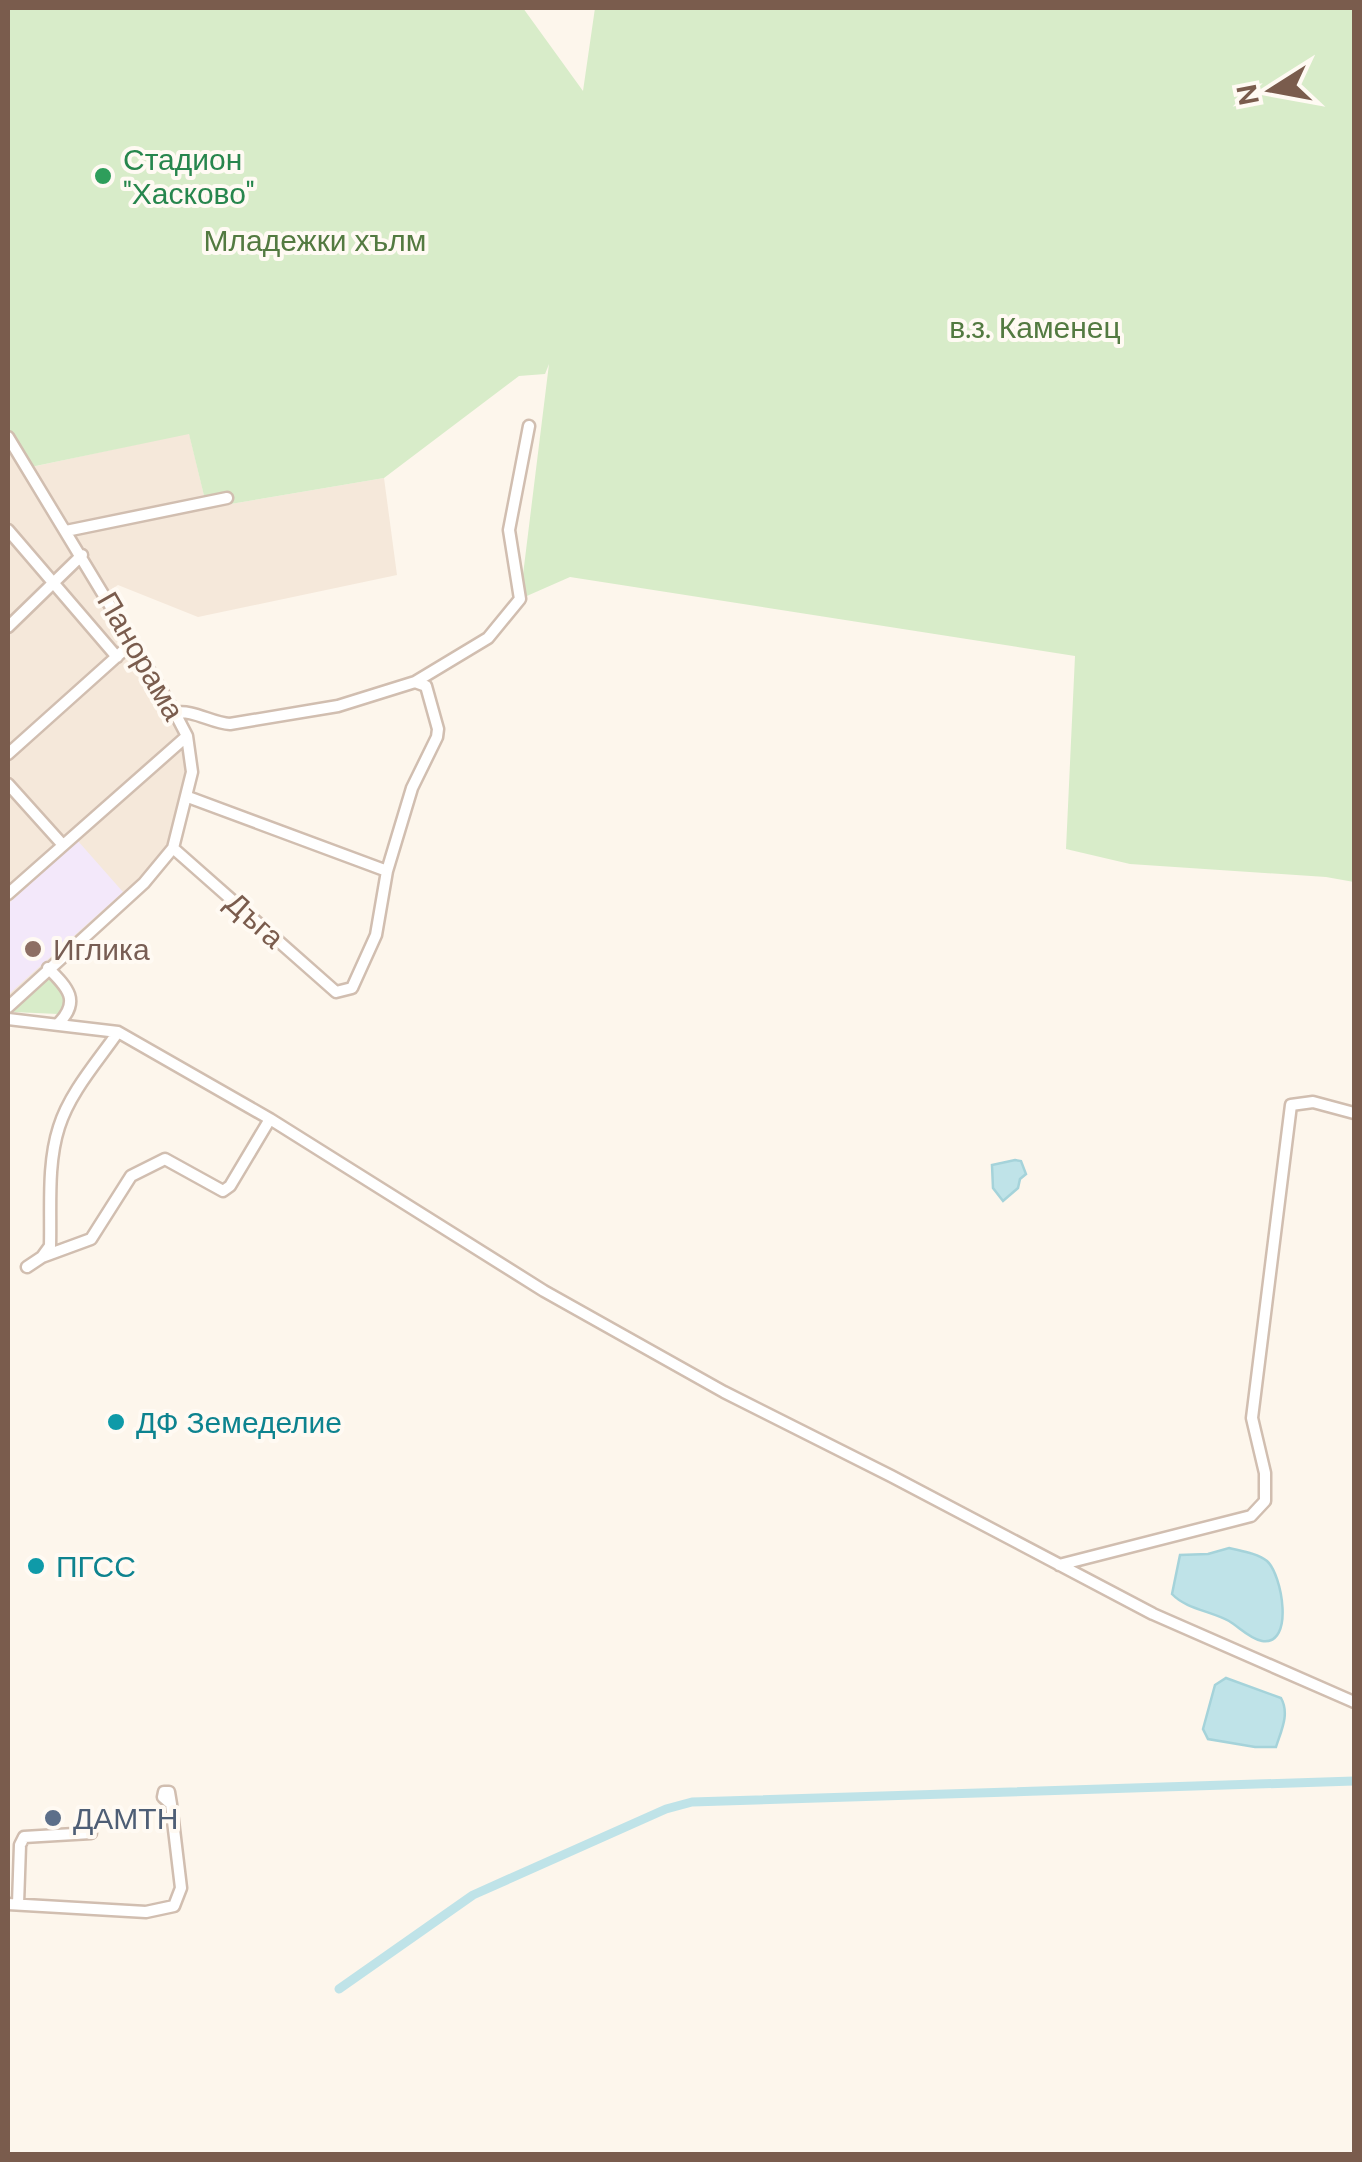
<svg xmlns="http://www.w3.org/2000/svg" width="1362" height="2162" font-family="'DM Sans',sans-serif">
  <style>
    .residential { fill: #f5e8da }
    .education { fill: #f3e8fa }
    .green { fill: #d8ecc9 }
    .water { fill: #bfe3e8; stroke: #a5d3da; stroke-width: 2.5 }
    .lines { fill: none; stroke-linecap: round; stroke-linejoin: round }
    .canal { stroke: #bfe3e8; stroke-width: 9 }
    .minor-casing { stroke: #d1beb0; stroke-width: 15 }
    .minor { stroke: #fff; stroke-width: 10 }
    .leisure-dot { fill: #2e9e5b; stroke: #fffaf3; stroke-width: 4 }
    .education-dot { fill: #8d6e63; stroke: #fffaf3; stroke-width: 4 }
    .culture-dot { fill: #0f9aa8; stroke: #fffaf3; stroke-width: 4 }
    .service-dot { fill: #5c6f8a; stroke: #fffaf3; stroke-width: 4 }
    .labels { text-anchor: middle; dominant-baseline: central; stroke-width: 8; stroke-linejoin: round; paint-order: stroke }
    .leisure-label { font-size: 30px; fill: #27864d; stroke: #fffaf3; text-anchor: start }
    .park-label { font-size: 30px; fill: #537a41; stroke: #fffaf3 }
    .street-label { font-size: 30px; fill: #7a5c4d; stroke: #fffaf3 }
    .education-label { font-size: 30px; fill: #785e54; stroke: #fffaf3; text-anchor: start }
    .culture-label { font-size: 30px; fill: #0d838f; stroke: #fffaf3; text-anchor: start }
    .service-label { font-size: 30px; fill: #4e5e75; stroke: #fffaf3; text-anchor: start }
  </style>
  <rect width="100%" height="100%" fill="#fdf6ec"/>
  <!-- residential -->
  <path class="residential" d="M189 433 207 508 384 478 397 575 198 617 118 585 112 589 133 642 168 701 170 718 190 761 173 848 144 883 8 1007V442L27 468Z"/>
  <!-- education -->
  <path class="education" d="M78 841 123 892 8 995V904Z"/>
  <!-- green -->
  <path class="green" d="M8 8H523L583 91 595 8H1354V882L1326 877 1130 864 1066 849 1075 656 570 577 520 599 549 364 545 374 519 376 384 478 207 508 189 434 26 468 8 442Z
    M46 978C64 981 69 1001 58 1014L13 1012 11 1010Z"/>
  <!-- water -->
  <path class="water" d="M1015 1160 1021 1161 1026 1174 1020 1179 1018 1188 1003 1201 993 1188 992 1165Z
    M1229 1548C1241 1551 1257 1553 1267 1561 1282 1574 1295 1646 1262 1641 1250 1639 1239 1627 1229 1621 1211 1611 1186 1609 1172 1594L1180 1555 1208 1554Z
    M1226 1678 1281 1698C1290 1714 1281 1731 1276 1747H1255L1208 1739 1203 1729 1215 1685Z"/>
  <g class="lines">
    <!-- canal -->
    <path class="canal" d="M339 1989 473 1895 666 1809 692 1802 1354 1781"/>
    <defs>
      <path id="minor" d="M8 437 175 713 187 736 192 772 173 848 144 883 8 1007
        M8 530 117 657
        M66 531 227 498
        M8 627 82 555
        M175 713C193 709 211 723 230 724L338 706 415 682 488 638 520 599 509 530 529 426
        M8 754 133 642
        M8 784 62 844
        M188 797 387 871
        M173 848 336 992 352 988 376 935 387 871 412 788 437 737 438 729 426 686 415 682
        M8 894 187 736
        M48 968C68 988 81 1001 58 1024
        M8 1019 118 1032 270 1119 544 1291 724 1392 891 1476 1153 1614 1354 1702
        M42 1257 50 1246C51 1207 47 1164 59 1127 70 1092 98 1061 118 1032
        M27 1267 42 1257 91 1239 131 1176 165 1159 223 1191 230 1186 270 1119
        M1059 1565 1251 1516 1265 1501V1473L1252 1418 1291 1105 1313 1102 1354 1113
        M8 1904 146 1912 174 1906 181 1888 171 1804 169 1792H164L163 1797 171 1804
        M18 1904 20 1845 24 1837 91 1833"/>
    </defs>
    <!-- minor casing -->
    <use href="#minor" class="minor-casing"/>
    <!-- minor -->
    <use href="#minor" class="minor"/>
  </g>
  <!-- markers -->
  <circle class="leisure-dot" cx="103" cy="176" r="10"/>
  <circle class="education-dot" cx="33" cy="949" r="10"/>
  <g class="culture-dot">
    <circle cx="116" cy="1422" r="10"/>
    <circle cx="36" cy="1566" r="10"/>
  </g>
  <circle class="service-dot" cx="53" cy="1818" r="10"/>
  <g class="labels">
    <!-- leisure labels -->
    <g class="leisure-label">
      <text x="123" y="159">Стадион<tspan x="123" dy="34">"Хасково"</tspan></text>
    </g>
    <!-- park labels -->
    <g class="park-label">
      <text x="315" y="240">Младежки хълм</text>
      <text x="1035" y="327">в.з. Каменец</text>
    </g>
    <!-- street labels -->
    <g class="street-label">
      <text transform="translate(141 656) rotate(60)">Панорама</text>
      <text transform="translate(255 920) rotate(42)">Дъга</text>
    </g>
    <!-- education labels -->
    <g class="education-label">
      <text x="53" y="949">Иглика</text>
    </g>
    <!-- culture labels -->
    <g class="culture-label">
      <text x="136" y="1422">ДФ Земеделие</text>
      <text x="56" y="1566">ПГСС</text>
    </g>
    <!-- service labels -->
    <g class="service-label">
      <text x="73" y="1818">ДАМТН</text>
    </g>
  </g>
  <!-- border -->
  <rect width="1362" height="2162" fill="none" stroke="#7a5c4d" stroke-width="20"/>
  <!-- north arrow -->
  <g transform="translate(1272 90) rotate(259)" stroke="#fffaf3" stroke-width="8" paint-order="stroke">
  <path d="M0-8L18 38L0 25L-18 38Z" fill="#7a5c4d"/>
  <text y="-15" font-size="28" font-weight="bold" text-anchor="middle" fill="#7a5c4d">N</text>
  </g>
</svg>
